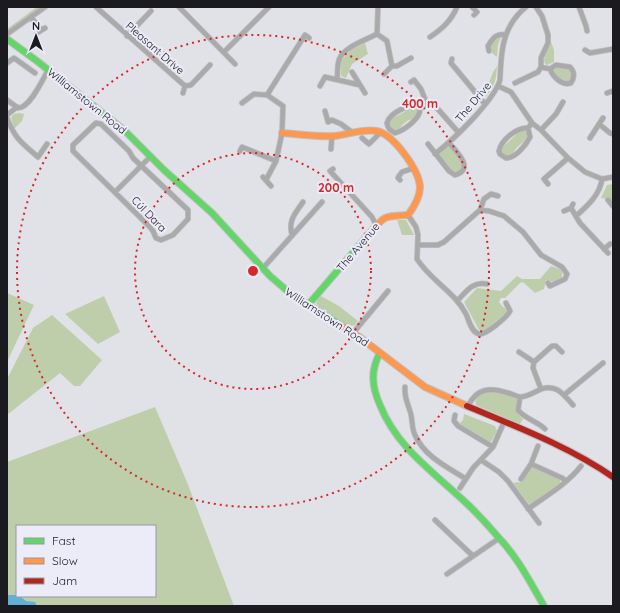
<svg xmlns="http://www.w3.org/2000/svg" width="620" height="613" font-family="Quicksand,sans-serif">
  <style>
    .green { fill: #beceab; fill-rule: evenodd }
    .water { fill: #62b0d7 }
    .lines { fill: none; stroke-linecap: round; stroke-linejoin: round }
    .street-casing { stroke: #bebfc3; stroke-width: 6 }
    .fast-casing { stroke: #bebfc3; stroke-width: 8 }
    .slow-casing { stroke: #bebfc3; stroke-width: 8 }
    .jam-casing { stroke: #bebfc3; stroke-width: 8 }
    .street { stroke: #aaaaab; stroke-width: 4.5 }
    .fast { stroke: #63d668; stroke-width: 6 }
    .slow { stroke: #ff974d; stroke-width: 6 }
    .jam { stroke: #b3261e; stroke-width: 6 }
    .ring { fill: none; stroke: #d62828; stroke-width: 2; stroke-dasharray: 2 4 }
    .labels { text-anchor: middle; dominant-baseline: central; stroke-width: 4; stroke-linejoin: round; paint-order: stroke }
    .street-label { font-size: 11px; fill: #1a1a1f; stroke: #ebecf8 }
    .centre { fill: #d62828; stroke: #ebecf8; stroke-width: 2 }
    .ring-label { font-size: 12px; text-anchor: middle; font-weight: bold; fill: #d62828; stroke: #ebecf8; stroke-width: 4; stroke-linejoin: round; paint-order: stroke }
  </style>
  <rect width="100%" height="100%" fill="#e1e2e8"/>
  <!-- green -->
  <path class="green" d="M37 7H41L7 31V29Z
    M497 36 501 37 498 45 497 57 492 53 490 45Z
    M551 42 554 50V62L547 65 545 64 544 60 545 56Z
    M365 43 368 54 352 64 346 78 341 76V61L351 50Z
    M497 66C496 82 495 84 486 97H483L479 92C494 82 488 78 497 66Z
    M557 67 569 68 572 72 571 78 568 82 556 76 553 70Z
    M417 108 418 112 413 119C409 119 402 124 400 128L395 130 392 129 389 123 392 117H395L406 111 407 109Z
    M19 113 24 114 22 121 14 129 11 117 14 114Z
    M524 130 528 134C526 143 516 145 513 154L508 157 503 154 501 150 505 144H506L516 135V133Z
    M447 147H450L460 160 462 167 459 172 451 171 439 157V154Z
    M613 184V201L609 199 601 198 607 185Z
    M397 220H406L414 235H402Z
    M551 266 560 269 562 273V277L554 282 546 280 544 289 535 293 523 282 520 283 505 298H501L499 302 502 306 507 310 506 313 485 330H479L464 302 477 288 501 291 517 276 522 279H540Z
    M7 293 34 305 7 362Z
    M319 295 339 306 358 321 355 325 348 327 321 310 316 303Z
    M104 296 120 332 98 344 65 314Z
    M52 315 102 360 80 386H74L60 373 7 415V379L33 328Z
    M497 391 517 398C515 407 516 413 523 419L520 424 476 405C473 393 488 392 497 391Z
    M155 407 187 482 234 606H7V462ZM17 526H155V596H17Z
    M464 414 495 426 497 431 491 442C479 440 467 429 456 422L458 421 460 423 463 420Z
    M532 467 560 479V483L532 504H529L513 483 518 482 520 483Z"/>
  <!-- water -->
  <path class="water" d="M7 595H16L20 596 26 601 35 602 37 606H7Z"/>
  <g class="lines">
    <defs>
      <path id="street" d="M96 7 185 86
        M179 7 235 64
        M472 7 477 12 474 15
        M579 7 586 26 587 31
        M31 17 41 30
        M37 33 45 28
        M7 34 45 7
        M377 34 387 41 392 66
        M377 34 378 7
        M127 36 151 11
        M430 37C442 29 451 21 457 7
        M585 50 590 53 613 49
        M489 51 488 46C493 38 496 33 506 35
        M224 52 269 7
        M452 59 451 63 485 104
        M7 63 14 58 35 73
        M541 67 550 69 556 65 570 67C575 72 574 78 571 83 562 86 553 77 550 69
        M352 72 365 93
        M384 74 392 66H397L411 58
        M337 79C338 73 337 65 339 60 343 47 366 40 377 34
        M411 82 414 80 421 89 427 104
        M515 83 538 72 541 67V58L548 43V35L542 16 536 7
        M320 86 325 77 360 85
        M498 86 511 92 532 123 541 130 568 158 585 172 602 179 613 177
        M183 93 185 86 191 85 210 65
        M607 93 613 91
        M267 95 305 35 309 38
        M7 100 18 108C30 108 43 79 48 70
        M242 103 254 94 267 95 283 106 282 133 276 161 266 180
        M420 108C421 118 405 130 395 133 390 130 388 129 387 123 390 113 410 102 420 108L427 104 436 107 459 133
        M325 111 328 122 332 120 341 124 353 133
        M7 115 17 107
        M7 118C15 139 22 143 38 157L47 144
        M96 123 101 124 129 151 133 158 188 210V219L173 235 161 240 156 238 153 231 149 226 73 151V145Z
        M599 124 610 133 613 134
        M528 128C517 127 501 140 499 151L500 154 506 158C516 158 526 145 530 137L528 128 532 123
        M541 130 556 114 563 102
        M362 138 369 144 380 133
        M590 138 603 118
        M428 144 449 171 455 175C475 169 457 152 449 143
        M331 149 332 136
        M240 151 242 147 276 161
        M435 154C453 140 494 101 500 80 501 52 502 26 526 7
        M333 169 330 171 372 217 376 225
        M263 177 271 186
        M400 180 398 178 399 176 402 172 414 168
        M548 184 544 179 568 158
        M115 192 151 156
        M608 200 613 206
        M571 208 580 223 608 253
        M480 210 489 211 504 216 523 232 541 255 562 267 567 274 565 279 550 286 548 283
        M564 211 571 208 573 204
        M408 215 416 227 418 235 417 259C431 281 455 292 466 314 469 320 471 332 479 334 486 335 507 317 510 311L506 303
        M576 216C587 206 600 195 602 179
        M292 235C288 220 295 214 303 202
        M418 245H438L444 242 480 210 484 199 491 194 498 196
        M604 249 610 244
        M263 268 322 202
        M458 300C467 291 473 281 487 284
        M353 333 388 291
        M519 352 534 362
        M405 387C404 396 407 402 410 411 413 419 411 427 415 435 424 456 447 467 466 479
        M541 389C557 384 563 394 573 405
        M564 395 603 363
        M520 397 518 410C525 419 537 421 545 429
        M468 406C477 388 490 387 508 393 512 394 516 396 520 397 527 397 535 392 541 389L533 368 534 362 552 346H556L562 352
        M455 415 454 421 458 426 493 447
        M481 460 499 472 508 481 539 523
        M531 464 562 478 566 481
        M521 479 531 464 538 446
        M460 488 473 468 493 447 504 422
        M528 509C546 496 567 484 581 466
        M435 520 473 556
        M447 574 498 539"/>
      <path id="fast" d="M7 39 37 61 125 131 164 170 212 213 270 276 291 294 344 327
        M308 305 369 234
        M380 353C370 371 372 387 380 405 396 446 432 471 463 500 476 512 488 525 499 538 518 558 530 582 544 606"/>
      <path id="slow" d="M282 133C299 134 317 137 334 136 347 135 363 128 377 131 394 135 419 170 420 187 420 198 414 207 408 215 384 216 385 215 369 234
        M344 327 358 336 425 387 467 406"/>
      <path id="jam" d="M467 406C517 427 568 446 613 477"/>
    </defs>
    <!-- street casing -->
    <use href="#street" class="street-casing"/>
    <!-- fast casing -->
    <use href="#fast" class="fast-casing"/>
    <!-- slow casing -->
    <use href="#slow" class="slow-casing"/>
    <!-- jam casing -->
    <use href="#jam" class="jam-casing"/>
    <!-- street -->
    <use href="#street" class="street"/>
    <!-- fast -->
    <use href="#fast" class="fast"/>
    <!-- slow -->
    <use href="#slow" class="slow"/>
    <!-- jam -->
    <use href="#jam" class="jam"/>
  </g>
  <!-- distance rings -->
  <g class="ring">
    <circle cx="253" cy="271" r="118"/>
    <circle cx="253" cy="271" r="236"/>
  </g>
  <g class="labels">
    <!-- street labels -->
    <g class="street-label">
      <text transform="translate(155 48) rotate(41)">Pleasant Drive</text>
      <text transform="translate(87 101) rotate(39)">Williamstown Road</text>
      <text transform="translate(473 102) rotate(-50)">The Drive</text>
      <text transform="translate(149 214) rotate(46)">Cúl Dara</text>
      <text transform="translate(358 247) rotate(-50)">The Avenue</text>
      <text transform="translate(327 317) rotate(33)">Williamstown Road</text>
    </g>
  </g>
  <circle cx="253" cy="271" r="6" class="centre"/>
  <g class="ring-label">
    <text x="420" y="108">400 m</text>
    <text x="336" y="192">200 m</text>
  </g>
  <!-- border -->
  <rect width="620" height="613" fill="none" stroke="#1a1a1f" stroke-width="16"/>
  <!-- legend -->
  <rect x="16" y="525" width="140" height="72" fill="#ebecf8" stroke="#9798a1"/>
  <rect x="24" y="538" width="20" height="6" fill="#63d668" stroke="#9798a1"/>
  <text x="52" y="545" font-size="12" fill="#1a1a1f">Fast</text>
  <rect x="24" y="558" width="20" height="6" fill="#ff974d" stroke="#9798a1"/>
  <text x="52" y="565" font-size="12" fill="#1a1a1f">Slow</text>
  <rect x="24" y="578" width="20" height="6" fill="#b3261e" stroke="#9798a1"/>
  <text x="52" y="585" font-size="12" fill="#1a1a1f">Jam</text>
  <!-- north arrow -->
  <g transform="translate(36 36)" stroke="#ebecf8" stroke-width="3" paint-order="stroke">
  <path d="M0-3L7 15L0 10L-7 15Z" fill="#1a1a1f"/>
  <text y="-6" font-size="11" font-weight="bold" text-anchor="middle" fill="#1a1a1f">N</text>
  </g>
</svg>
